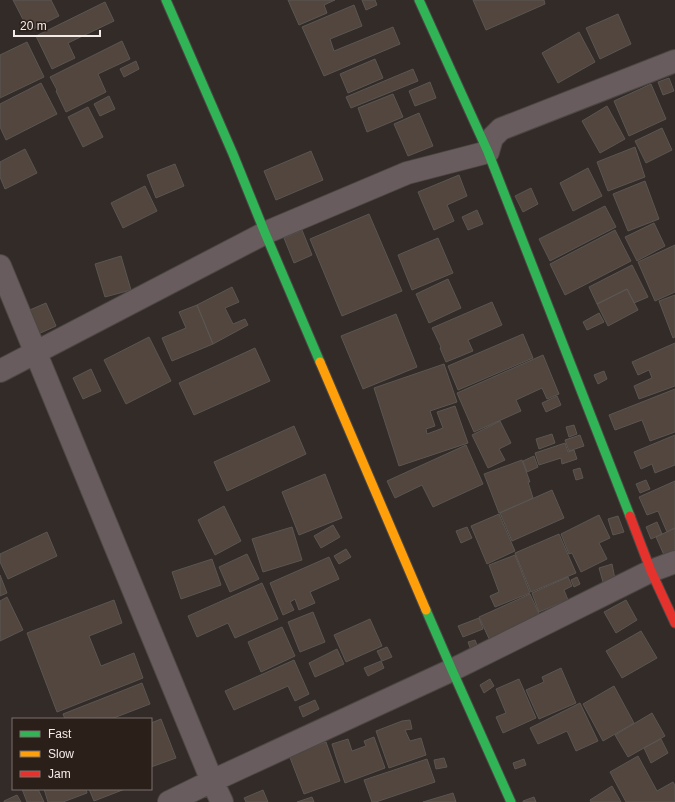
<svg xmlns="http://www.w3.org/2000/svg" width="675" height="802" font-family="Helvetica,sans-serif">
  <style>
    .building { fill: #52463e; stroke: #5b5652 }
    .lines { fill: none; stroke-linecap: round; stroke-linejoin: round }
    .street-casing { stroke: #4c4744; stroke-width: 24 }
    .fast-casing { stroke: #4c4744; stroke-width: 11 }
    .slow-casing { stroke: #4c4744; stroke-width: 11 }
    .jam-casing { stroke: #4c4744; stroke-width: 11 }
    .street { stroke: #695c5e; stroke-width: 22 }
    .fast { stroke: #30b455; stroke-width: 9 }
    .slow { stroke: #ff9f0a; stroke-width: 9 }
    .jam { stroke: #e5322d; stroke-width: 9 }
  </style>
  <rect width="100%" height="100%" fill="#322b28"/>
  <!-- building -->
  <path class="building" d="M13 0H51L59 16 29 31Z
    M288 0H335L324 5 327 13 299 25Z
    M362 0H375L377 5 366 10Z
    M473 0H544L545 4 486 30Z
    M105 2 114 21 68 43 75 58 52 69 36 36Z
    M354 5 362 26 330 39 334 51 393 27 400 44 324 76 302 27Z
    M618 14 631 44 600 59 586 28Z
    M579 32 595 62 558 83 542 53Z
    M122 41 130 59 98 74 106 92 66 112 56 91 57 90 50 77Z
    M27 42 44 77 0 98V55Z
    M375 59 383 78 348 93 340 74Z
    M136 61 139 69 124 77 120 69Z
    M413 69 418 81 351 108 346 97Z
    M669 78 674 91 663 95 658 82Z
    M430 82 436 98 415 106 409 91Z
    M41 83 57 114 6 140 0 127V104Z
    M651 84 666 119 629 136 614 101Z
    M393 94 403 117 367 132 358 108Z
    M109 96 115 109 100 116 94 104Z
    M607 106 625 139 600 153 582 121Z
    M88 107 103 137 83 147 68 117Z
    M419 113 433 146 408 156 394 124Z
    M662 128 672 150 646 163 635 141Z
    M635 147 645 177 608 191 597 162Z
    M25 149 37 173 5 189 0 177V162Z
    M311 151 323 180 276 200 264 171Z
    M175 164 184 186 156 198 147 175Z
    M588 168 602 196 573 211 560 183Z
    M459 175 467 196 447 205 454 221 434 230 418 192Z
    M645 181 659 219 628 231 613 194Z
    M145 186 157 211 123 228 111 203Z
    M531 188 538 204 523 212 515 196Z
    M605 206 616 227 550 261 539 239Z
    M477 210 483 224 468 230 462 217Z
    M369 214 402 291 342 316 310 239Z
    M654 223 665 246 637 261 625 237Z
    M302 230 312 255 294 263 284 238Z
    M615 230 631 261 565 295 550 264Z
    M438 238 453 273 412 290 398 255Z
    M675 245V292L655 301 638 262Z
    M121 256 131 290 105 297 95 264Z
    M632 265 648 297 634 303 627 289 597 304 589 287Z
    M448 279 461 308 429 323 416 294Z
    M232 287 239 302 225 308 233 324 245 319 248 325 213 344 197 305Z
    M627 289 638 310 608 326 597 304Z
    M675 295V337L673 338 659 301Z
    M492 302 502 325 468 340 473 351 446 362 440 348 441 347 432 328Z
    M46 303 56 326 36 335 25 312Z
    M197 305 213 344 172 361 162 338 186 328 179 312Z
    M599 313 604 322 587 330 583 322Z
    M396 314 417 367 363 389 341 336Z
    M523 334 533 358 458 390 448 366Z
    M149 337 171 381 126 404 104 360Z
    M675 343V386L639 399 634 386 652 378 649 370 638 375 632 362Z
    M255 348 270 381 194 415 179 383Z
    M543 355 559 394 547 399 542 388 516 400 521 411 474 432 457 393Z
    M444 364 457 402 430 411 435 426 426 429 427 434 443 428 437 412 455 406 468 443 399 466 374 388Z
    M91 369 101 391 83 399 73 378Z
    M604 371 607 379 598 384 594 375Z
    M675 389V432L650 441 642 420 615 430 609 415Z
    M557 396 561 405 546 412 542 403Z
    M500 421 511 443 499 449 505 460 488 468 472 435Z
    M574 425 577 434 569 437 566 427Z
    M294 426 306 454 227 491 214 462Z
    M552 434 555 443 539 449 536 439Z
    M580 435 584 446 569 451 565 440Z
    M675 435V465L655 473 652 464 641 469 634 452Z
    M565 443 568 452 574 450 577 459 562 464 561 458 539 465 535 453Z
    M466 445 483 484 433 507 422 485 395 498 387 481Z
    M534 456 538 467 527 472 523 461Z
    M522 460 530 482H528L533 498 499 513 484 474Z
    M580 468 583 478 576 480 573 470Z
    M325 474 342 518 299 535 282 492Z
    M646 480 650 489 640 493 636 484Z
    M675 481V528L667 532 658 511 647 515 639 497Z
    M552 490 564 518 512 541 500 513Z
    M224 506 241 541 215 555 198 520Z
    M499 514 515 551 487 564 471 526Z
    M599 515 610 538 599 543 607 559 581 572 572 553 569 554 561 534Z
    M618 516 624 532 613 535 608 519Z
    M657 522 662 534 651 539 646 527Z
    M333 525 340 537 321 548 314 536Z
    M292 527 302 560 263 572 252 539Z
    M467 527 472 538 461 543 456 531Z
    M675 528V550L664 555 656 537Z
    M47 532 57 556 8 579 0 562V554Z
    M559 534 576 573 531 592 515 553Z
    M346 549 351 557 339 564 334 556Z
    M247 554 259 579 230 592 219 567Z
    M515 555 530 593 495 607 490 596 499 592 489 565Z
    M329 557 339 579 310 592 315 603 299 610 295 599 290 602 294 610 283 615 270 583Z
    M212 559 221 585 181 599 172 572Z
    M612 564 615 579 603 582 599 568Z
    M0 575 7 593 0 596Z
    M568 577 572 586 564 590 568 600 539 612 532 593Z
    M577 577 580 584 574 587 571 580Z
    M262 583 278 619 235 638 228 623 197 637 188 616Z
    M530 594 542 620 491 643 479 617Z
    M7 597 23 630 0 641V601Z
    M114 600 122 623 89 636 101 666 134 653 143 678 57 712 27 633Z
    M626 600 637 620 616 633 604 612Z
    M313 612 325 642 300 652 288 622Z
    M479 618 483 629 463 637 458 626Z
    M370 619 382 646 346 662 334 635Z
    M282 627 295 656 261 672 248 642Z
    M641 631 657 658 622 678 606 651Z
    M475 640 479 650 472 653 468 642Z
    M387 647 392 657 382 661 377 651Z
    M337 649 344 664 315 677 309 663Z
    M294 660 309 694 295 701 288 686 234 710 225 691Z
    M381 661 384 668 368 676 364 668Z
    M561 668 576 703 539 719 526 690 544 682 542 677Z
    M490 679 494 686 484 693 480 685Z
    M519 679 536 718 503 733 496 717 506 713 496 689Z
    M142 683 150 704 111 719H65L63 714Z
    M614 686 634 723 603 741 583 704Z
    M315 700 319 709 303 717 299 707Z
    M580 703 598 741 576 751 567 731 538 744 530 728Z
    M652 713 665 736 628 757 615 735Z
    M161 719 176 758 151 767V723Z
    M410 720 412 729 405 730 410 741 421 738 426 755 389 768 376 731 402 721Z
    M374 737 385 768 345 783 336 757 332 744 348 739 352 751 366 746 364 741Z
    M661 739 668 753 651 763 644 748Z
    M326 742 340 781 304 794 289 755Z
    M638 756 657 791 673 782 675 785V802H626L610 772Z
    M444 758 447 767 436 769 434 760Z
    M427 759 435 782 376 802H372L364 780Z
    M524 759 526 765 515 769 513 763Z
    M612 786 621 802H591L590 800Z
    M22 789H38L44 802H27Z
    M44 789H86L87 793 63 802H48Z
    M89 789H125L94 801Z
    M263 790 268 802H246L244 798Z
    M453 793 456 802H423Z
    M17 795 21 802H4V801Z
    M312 797 314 802H297Z
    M534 797 536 802H523V801Z"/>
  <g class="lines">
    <defs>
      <path id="street" d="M0 266 212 781 222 802
        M0 371 265 233 407 173 488 152 492 138 501 129 675 61
        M169 802 212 781 452 670 651 571 675 562"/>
      <path id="fast" d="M166 0 233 154 265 233 320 362
        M419 0 488 152 630 516
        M426 610 452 670 511 802"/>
      <path id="slow" d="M320 362 426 610"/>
      <path id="jam" d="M630 516 651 571 675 623"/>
    </defs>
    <!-- street casing -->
    <use href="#street" class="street-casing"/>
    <!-- fast casing -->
    <use href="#fast" class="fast-casing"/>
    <!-- slow casing -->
    <use href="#slow" class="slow-casing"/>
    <!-- jam casing -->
    <use href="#jam" class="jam-casing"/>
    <!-- street -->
    <use href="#street" class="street"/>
    <!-- fast -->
    <use href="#fast" class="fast"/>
    <!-- slow -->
    <use href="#slow" class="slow"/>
    <!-- jam -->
    <use href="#jam" class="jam"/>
  </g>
  <!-- legend -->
  <rect x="12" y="718" width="140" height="72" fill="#2b1f1a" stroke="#7b716c"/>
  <rect x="20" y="731" width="20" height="6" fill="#30b455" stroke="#7b716c"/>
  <text x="48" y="738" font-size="12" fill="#f4ebe8">Fast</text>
  <rect x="20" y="751" width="20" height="6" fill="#ff9f0a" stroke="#7b716c"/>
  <text x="48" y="758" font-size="12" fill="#f4ebe8">Slow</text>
  <rect x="20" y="771" width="20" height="6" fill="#e5322d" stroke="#7b716c"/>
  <text x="48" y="778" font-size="12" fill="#f4ebe8">Jam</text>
  <!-- scale -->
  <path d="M14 30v6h86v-6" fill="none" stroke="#f4ebe8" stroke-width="2"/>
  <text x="20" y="30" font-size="12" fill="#f4ebe8" stroke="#2b1f1a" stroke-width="3" paint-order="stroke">20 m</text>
</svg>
